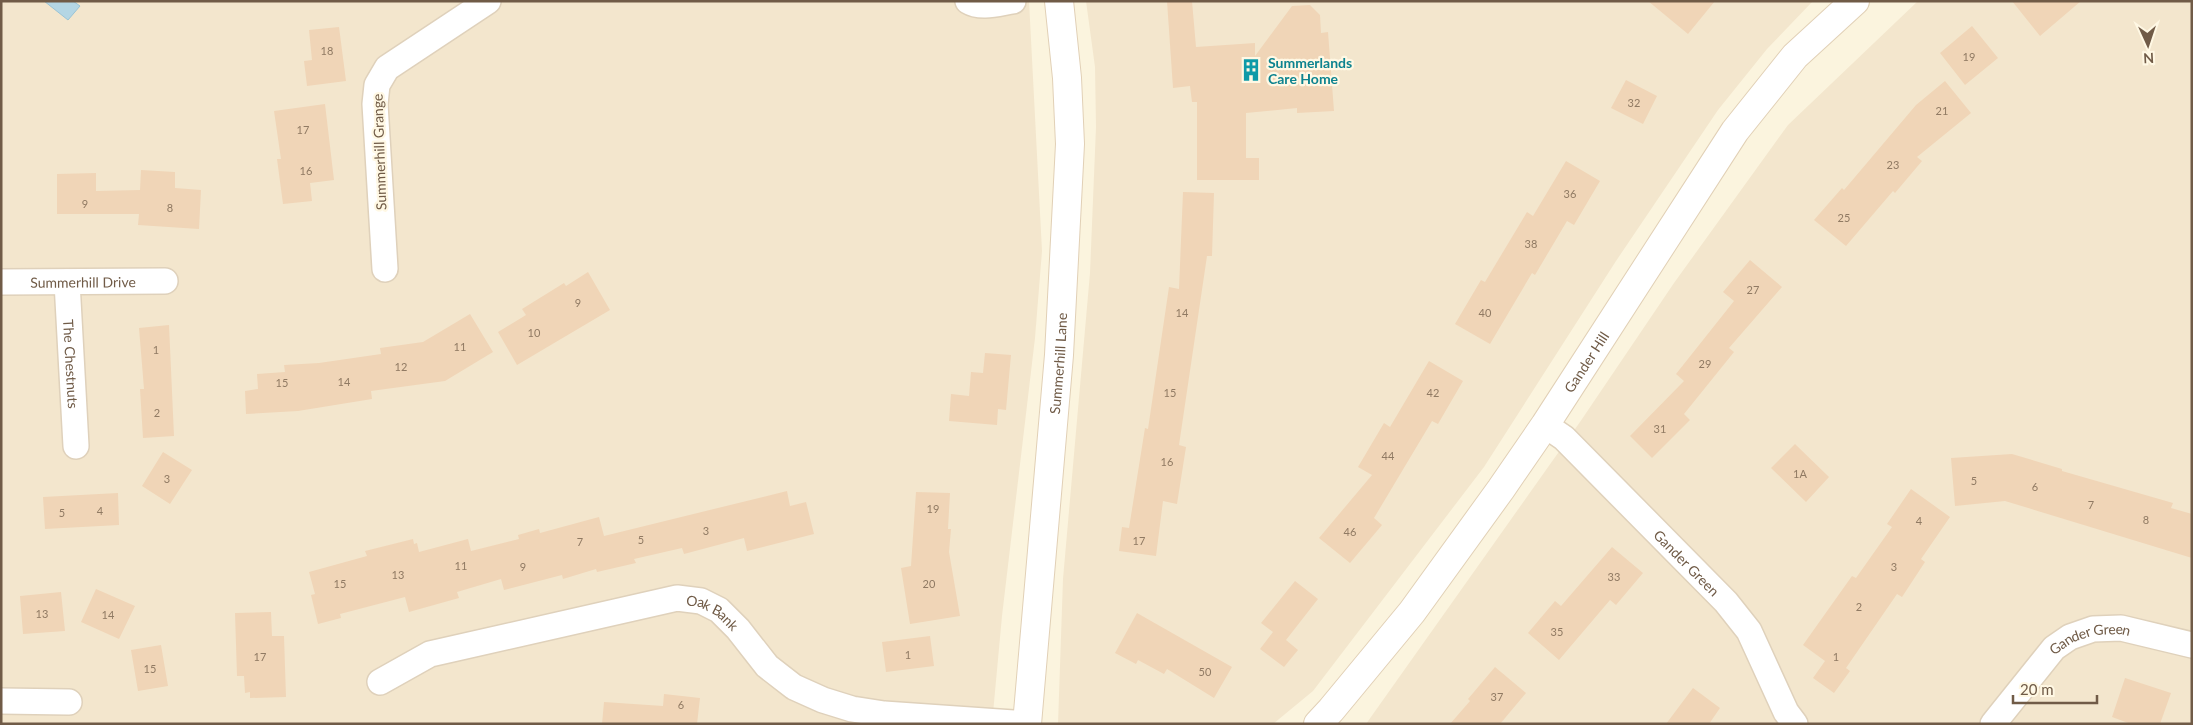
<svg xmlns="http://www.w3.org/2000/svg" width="2193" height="725" font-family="Lato,sans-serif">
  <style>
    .residential { fill: #f3e6cd }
    .water { fill: #b4d6e4; stroke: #9bc4d5 }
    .building { fill: #f0d5b7 }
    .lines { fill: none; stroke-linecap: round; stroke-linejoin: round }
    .street-casing { stroke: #dfd1bb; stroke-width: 28 }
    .secondary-casing { stroke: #e1d0b6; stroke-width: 30 }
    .street { stroke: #fff; stroke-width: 25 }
    .secondary { stroke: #fff; stroke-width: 28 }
    .labels { text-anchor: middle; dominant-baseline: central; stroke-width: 4.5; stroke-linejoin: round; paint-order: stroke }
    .number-label { font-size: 11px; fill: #907a63 }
    .culture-label { font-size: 14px; font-weight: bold; fill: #0d838f; stroke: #fff8e4; text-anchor: start }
    .street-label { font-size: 14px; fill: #705b47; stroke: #fff8e4 }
  </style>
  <rect width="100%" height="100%" fill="#fbf4de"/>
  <!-- residential -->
  <path class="residential" d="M1 1H1029L1042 251 1035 338 1002 616 992 724H1Z
    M1086 1H1813L1767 49 1718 110 1616 261 1484 467 1313 691 1273 724H1058L1063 579 1090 273 1096 127 1095 67Z
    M1918 1H2192V724H1366L1580 422 1674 283 1788 125Z"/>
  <!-- water -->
  <path class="water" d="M44 1H73L80 6 68 20Z"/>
  <!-- building -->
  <path class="building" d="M1167 1H1192L1196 47 1255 43V56L1292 6 1310 5 1320 15 1321 33 1328 32 1334 111 1297 113V108L1246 113V158H1259V180H1197V102H1192L1190 86 1173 88Z
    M1648 1H1715L1688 34Z
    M2012 1H2081L2040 36Z
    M1972 26 1998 58 1965 85 1940 53Z
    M339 27 346 81 307 86 304 61 312 60 309 30Z
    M1626 80 1657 96 1643 124 1611 108Z
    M1945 81 1971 113 1917 157 1922 161 1895 193 1893 191 1846 246 1814 220 1842 188 1844 190 1916 105Z
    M325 104 334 180 310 183 312 201 283 204 277 159H281L274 111Z
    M1566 161 1600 181 1574 225 1567 221 1535 275 1532 273 1490 344 1455 324 1481 280 1485 282 1527 212 1533 216Z
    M141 170 175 172V188L201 190 199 229 138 225 139 214H57V174L96 173V191L140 190Z
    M1183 192 1214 193 1212 256H1207L1179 445 1186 447 1177 504 1163 501 1156 556 1119 551 1122 527 1129 528 1145 428 1148 429 1169 287 1179 289Z
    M1750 260 1782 287 1729 348 1734 352 1684 414 1690 420 1652 458 1630 436 1684 381 1676 374 1734 301 1723 292Z
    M588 272 610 310 517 365 498 332 526 315 522 309 564 283 566 286Z
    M470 314 493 352 445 381 371 391 372 399 298 411 246 414 245 391 258 389 257 374 285 372 284 365 319 363 381 354 380 348 423 342Z
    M169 325 174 436 143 438 140 389H144L139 328Z
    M985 353 1011 355 1006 410 998 409 997 425 949 421 951 394 969 396 971 372 983 373Z
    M1429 361 1463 381 1438 424 1432 421 1374 518 1382 525 1350 563 1319 538 1372 475 1358 467 1384 423 1390 427Z
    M1795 444 1829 477 1806 502 1771 468Z
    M163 452 192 470 170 504 142 486Z
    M2012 454 2062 469V471L2173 503 2171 508 2192 514V558L2005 501 1955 506 1951 458Z
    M1911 489 1950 517 1921 559 1925 562 1902 597 1897 594 1846 668 1850 671 1834 693 1813 678 1825 661 1803 645 1852 576 1856 578 1892 527 1887 524Z
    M787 491 790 506 806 502 814 534 747 551 744 538 684 554 682 548 634 559 636 563 597 572 596 569 563 579 562 575 504 590 501 579 457 592 459 598 409 612 405 597 340 614 341 618 318 624 311 595 315 594 309 572 367 556 365 551 413 539 414 544 417 543 419 552 468 539 471 551 519 539 518 535 539 529 540 533 599 517 604 536Z
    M916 492 950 493 948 529H951L949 552 960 616 910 624 901 568 911 566Z
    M118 493 119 525 45 529 43 497Z
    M1612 547 1643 573 1616 605 1610 600 1559 660 1528 633 1555 601 1561 606Z
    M1295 581 1318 599 1286 640 1298 650 1284 667 1260 649 1273 632 1261 623Z
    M96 589 135 606 119 639 81 622Z
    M61 592 65 631 23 634 20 596Z
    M271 612 272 636H284L286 697 250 698V692L245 693 244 676H237L235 613Z
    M1137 613 1232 667 1214 698 1167 669 1164 674 1138 660 1136 664 1115 653Z
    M930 636 934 666 886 672 882 642Z
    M161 645 168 686 138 691 131 650Z
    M1495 667 1526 693 1500 724H1450L1470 701 1468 699Z
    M2125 678 2171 693 2160 724H2131L2112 717Z
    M1693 688 1720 708 1709 724H1666Z
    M664 694 700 698 697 724H602L604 702 663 706Z"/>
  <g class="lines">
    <defs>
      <g id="street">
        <path d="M968 1C981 9 999 3 1013 1"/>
        <path d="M385 269 375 104 377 85 387 68 488 1"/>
        <path id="s1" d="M1 282 165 281"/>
        <path id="s2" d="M67 282 76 446"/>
        <path id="s3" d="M1545 425 1564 438 1726 602 1749 631 1786 712 1795 724"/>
        <path id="s4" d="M380 682 430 654 677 598 701 601 719 610 738 629 767 666 794 687 823 700 852 709 884 714 1027 724"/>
        <path d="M1 701 69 702"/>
        <path id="s5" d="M1993 724 2054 648 2070 637 2093 629 2121 628 2192 645"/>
      </g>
      <g id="secondary">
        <path id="s6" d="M1027 724 1059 355 1070 144 1067 78 1059 1"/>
        <path id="s7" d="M1318 724 1331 710 1412 612 1501 489 1545 425 1735 131 1795 56 1855 1"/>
      </g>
    </defs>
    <!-- street casing -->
    <use href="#street" class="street-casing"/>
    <!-- secondary casing -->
    <use href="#secondary" class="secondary-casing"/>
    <!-- street -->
    <use href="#street" class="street"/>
    <!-- secondary -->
    <use href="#secondary" class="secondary"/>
  </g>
  <!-- icons -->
  <defs>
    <symbol id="building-bare" viewBox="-9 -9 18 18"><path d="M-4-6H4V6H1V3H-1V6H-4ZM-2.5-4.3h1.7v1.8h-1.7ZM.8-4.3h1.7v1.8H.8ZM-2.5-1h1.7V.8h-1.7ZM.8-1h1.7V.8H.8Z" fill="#0f9aa8" stroke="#fff8e4" stroke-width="2.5" paint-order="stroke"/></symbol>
  </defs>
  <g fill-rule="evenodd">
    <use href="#building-bare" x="1235" y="54" width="32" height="32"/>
  </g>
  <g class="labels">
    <!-- number labels -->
    <g class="number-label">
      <text x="327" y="50">18</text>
      <text x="1969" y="56">19</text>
      <text x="1634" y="102">32</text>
      <text x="1942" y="110">21</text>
      <text x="303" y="129">17</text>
      <text x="1893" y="164">23</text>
      <text x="306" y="170">16</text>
      <text x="1570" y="193">36</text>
      <text x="85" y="203">9</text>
      <text x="170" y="207">8</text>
      <text x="1844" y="217">25</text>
      <text x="1531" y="243">38</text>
      <text x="1753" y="289">27</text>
      <text x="578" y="302">9</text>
      <text x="1182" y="312">14</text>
      <text x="1485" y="312">40</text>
      <text x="534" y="332">10</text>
      <text x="460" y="346">11</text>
      <text x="156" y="349">1</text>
      <text x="1705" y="363">29</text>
      <text x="401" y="366">12</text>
      <text x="344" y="381">14</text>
      <text x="282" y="382">15</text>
      <text x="1170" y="392">15</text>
      <text x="1433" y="392">42</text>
      <text x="157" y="412">2</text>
      <text x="1660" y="428">31</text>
      <text x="1388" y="455">44</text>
      <text x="1167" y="461">16</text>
      <text x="1800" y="473">1A</text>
      <text x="167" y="478">3</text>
      <text x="1974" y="480">5</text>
      <text x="2035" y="486">6</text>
      <text x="2091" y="504">7</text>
      <text x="933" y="508">19</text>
      <text x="100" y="510">4</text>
      <text x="62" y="512">5</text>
      <text x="2146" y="519">8</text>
      <text x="1919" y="520">4</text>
      <text x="706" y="530">3</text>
      <text x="1350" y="531">46</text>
      <text x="641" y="539">5</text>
      <text x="1139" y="540">17</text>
      <text x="580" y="541">7</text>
      <text x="461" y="565">11</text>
      <text x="523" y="566">9</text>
      <text x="1894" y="566">3</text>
      <text x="398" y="574">13</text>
      <text x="1614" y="576">33</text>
      <text x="340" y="583">15</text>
      <text x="929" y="583">20</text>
      <text x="1859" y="606">2</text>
      <text x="42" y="613">13</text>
      <text x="108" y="614">14</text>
      <text x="1557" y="631">35</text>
      <text x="908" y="654">1</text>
      <text x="260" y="656">17</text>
      <text x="1836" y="656">1</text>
      <text x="150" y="668">15</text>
      <text x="1205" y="671">50</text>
      <text x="1497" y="696">37</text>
      <text x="681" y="704">6</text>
    </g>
    <!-- culture labels -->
    <g class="culture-label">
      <text x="1268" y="62">Summerlands<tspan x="1268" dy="16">Care Home</tspan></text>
    </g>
    <!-- street labels -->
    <g class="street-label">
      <text transform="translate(379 152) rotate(-92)">Summerhill Grange</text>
      <text stroke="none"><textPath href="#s1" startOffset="82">Summerhill Drive</textPath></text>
      <text stroke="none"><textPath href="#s7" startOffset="451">Gander Hill</textPath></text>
      <text stroke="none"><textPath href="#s6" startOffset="362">Summerhill Lane</textPath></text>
      <text stroke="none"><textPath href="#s2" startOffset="82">The Chestnuts</textPath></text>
      <text stroke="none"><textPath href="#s3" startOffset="198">Gander Green</textPath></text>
      <text stroke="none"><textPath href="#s4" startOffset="350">Oak Bank</textPath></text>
      <text stroke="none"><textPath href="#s5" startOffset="136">Gander Green</textPath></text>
    </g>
  </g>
  <!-- border -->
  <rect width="2193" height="725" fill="none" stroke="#705b47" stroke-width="5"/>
  <!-- north arrow -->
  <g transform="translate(2148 45) rotate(177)" stroke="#fff8e4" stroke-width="4" paint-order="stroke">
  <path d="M0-4L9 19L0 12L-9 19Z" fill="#705b47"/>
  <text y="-8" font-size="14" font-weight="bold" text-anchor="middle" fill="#705b47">N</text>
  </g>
  <!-- scale -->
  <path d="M2013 695v8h84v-8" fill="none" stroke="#705b47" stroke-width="2.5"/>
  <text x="2020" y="695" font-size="15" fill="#705b47" stroke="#fff8e4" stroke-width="4" paint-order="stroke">20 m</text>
</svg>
